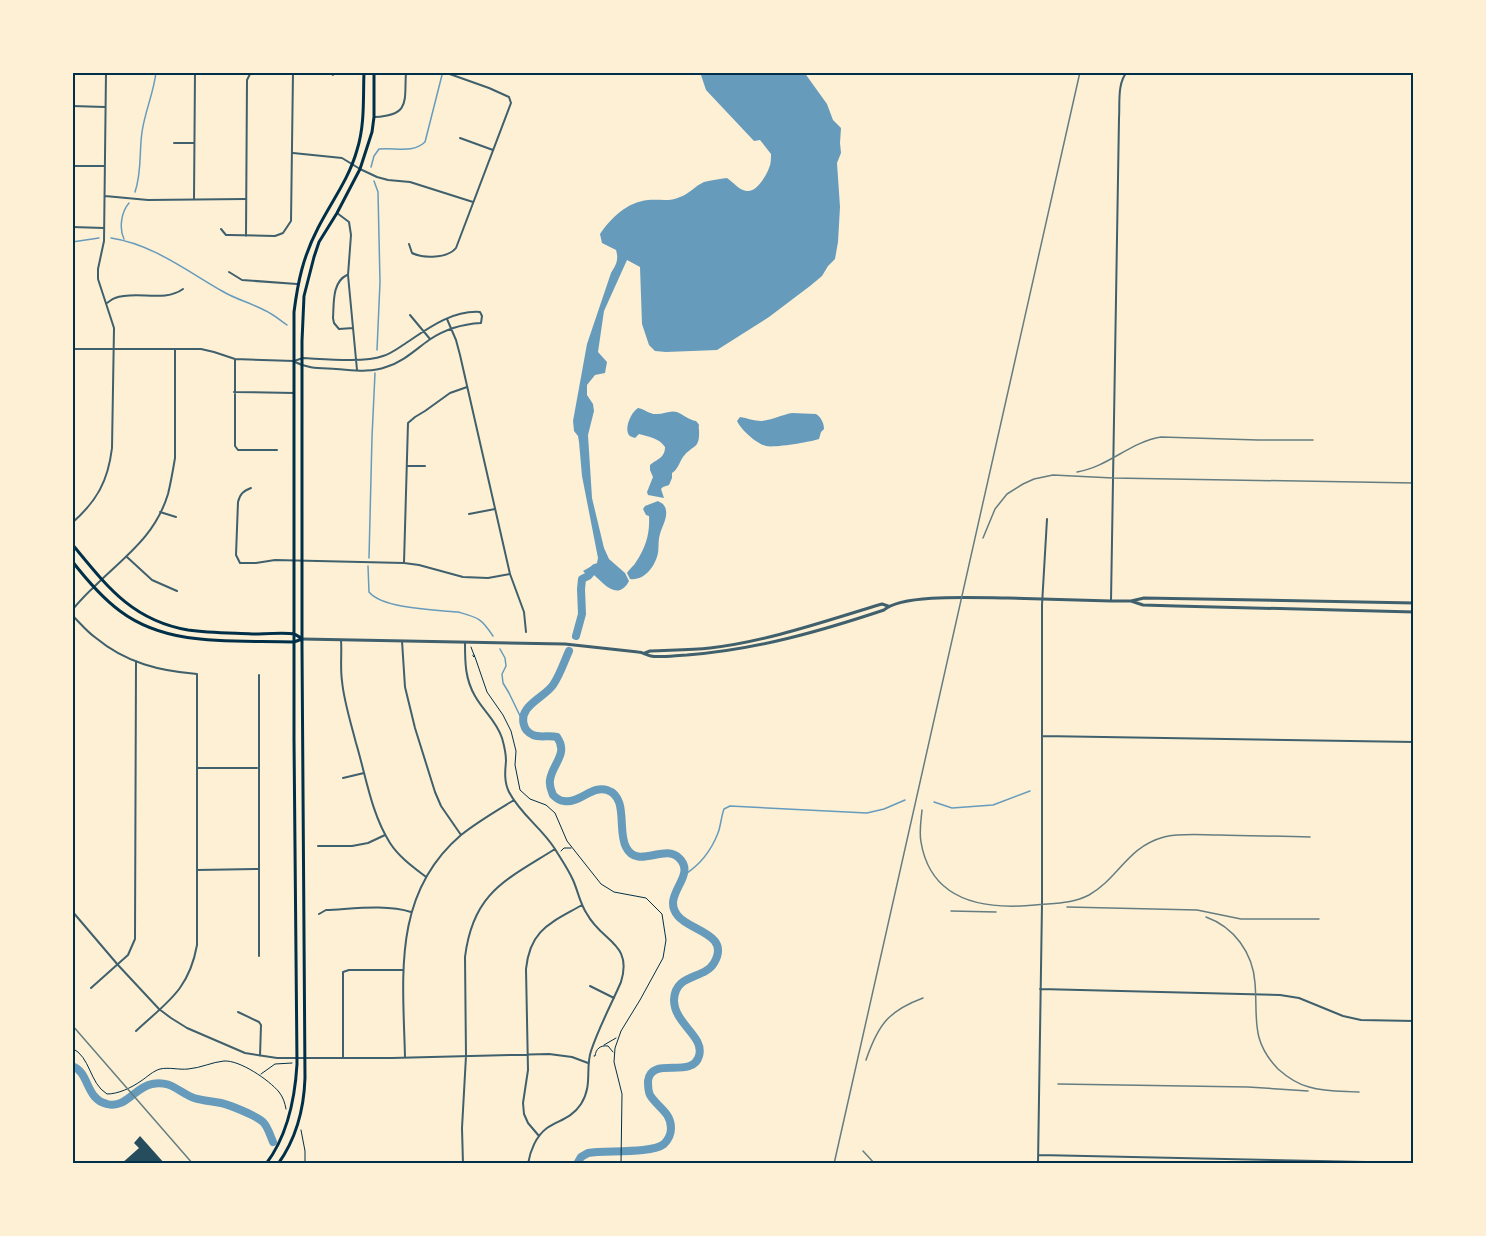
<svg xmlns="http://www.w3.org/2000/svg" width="1486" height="1236" font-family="'DejaVu Sans',sans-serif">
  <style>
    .water { fill: #669bbc }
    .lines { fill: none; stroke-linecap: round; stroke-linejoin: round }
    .stream { stroke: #669bbc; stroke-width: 1.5 }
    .river { stroke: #669bbc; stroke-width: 8 }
    .building { fill: #264d5e }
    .path { stroke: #003049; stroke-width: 1 }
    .minor { stroke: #3f606c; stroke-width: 2 }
    .tertiary { stroke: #3f606c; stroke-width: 3 }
    .secondary { stroke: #003049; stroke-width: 3 }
    .rail { stroke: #657d81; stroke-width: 1.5 }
    .neatline { fill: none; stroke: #003049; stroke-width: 2 }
  </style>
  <rect width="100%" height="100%" fill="#fdf0d5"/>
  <!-- water -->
  <path class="water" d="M700 72H804L827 104 833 120 841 128 840 143 841 153 837 163 840 207 838 242 835 259 828 266 822 276 810 286 769 317 717 350 666 352 655 351 649 345 642 324 640 267 627 260 604 311 598 352 607 362 605 373 595 375 587 385V395L593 404 594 411 588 435 592 498 604 548 609 559 625 573 629 581C618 602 603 583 593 574L588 576 583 571 597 563 598 558 582 476 579 442 578 436 574 431 573 421 587 344 611 273C616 265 619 260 616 250L602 243 600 234C611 218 627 202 648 200 659 199 670 202 680 197 689 194 695 186 704 182 711 180 720 179 727 178 733 182 740 191 747 191 757 192 766 176 769 168 771 164 771 158 771 154L760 140 754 141 706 90Z
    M638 408C644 409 651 415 657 414 664 414 670 410 677 412 684 415 689 420 696 421 701 427 698 423 699 430 700 450 693 444 683 457 679 463 678 469 672 473V478L669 485 663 487 661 489 664 498 648 495 647 492 653 477 650 470V465C657 459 665 458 665 447 659 438 649 437 639 434L635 438C633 437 631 437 630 436 623 430 631 412 638 408Z
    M792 413 816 414C821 417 824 423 824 429L821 432 819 439C810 442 775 448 766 446 757 444 741 430 737 421L740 417C747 418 754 421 761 421 772 420 781 415 792 413Z
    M658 501C661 503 663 503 665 507 669 516 662 526 660 534 658 540 659 547 658 553 655 567 644 581 630 579L627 573C630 568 633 567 636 562 646 547 650 533 649 516L646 515 643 509 645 506Z"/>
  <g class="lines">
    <!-- stream -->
    <path class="stream" d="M371 167 374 156 379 149C395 147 412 154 425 142L442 75
      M374 181 378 192 380 282 377 350
      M135 192C142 172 139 152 142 132 145 111 154 92 156 72
      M111 238C152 244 187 271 222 291 235 299 251 303 264 310 273 314 280 320 287 325
      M124 239C119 229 121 212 129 203
      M72 242 99 238
      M369 558 372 437 375 373
      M368 566 369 592C383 609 436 610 458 612 479 618 481 618 493 636
      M500 649 505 658 506 666 502 674 503 683 509 693 523 722
      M934 802 952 808 993 805 1030 791
      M684 875C700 865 711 851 718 833 721 825 721 817 724 809L730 806 867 813 884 809 905 800"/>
    <!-- river -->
    <path class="river" d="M576 636 582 614 581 589 582 579 588 576 595 568
      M569 651C564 662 560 675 553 685 544 698 518 706 524 725 525 730 529 733 533 735 540 738 549 735 557 737 569 754 552 764 550 780 549 786 551 790 553 795 556 798 560 801 564 801 579 804 592 785 607 790 629 797 617 831 626 847 637 870 665 843 679 858 698 876 660 895 678 916 690 931 731 934 714 963 704 980 675 973 674 1000 674 1024 705 1036 699 1056 692 1080 651 1055 648 1081 648 1086 648 1091 650 1095 657 1107 671 1112 671 1128 671 1134 668 1140 664 1144 651 1154 606 1150 588 1153L581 1157 577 1164
      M72 1066C90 1072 85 1099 107 1104 126 1109 135 1087 152 1084 171 1080 178 1092 194 1098 203 1101 212 1101 221 1103 230 1105 257 1116 263 1122 268 1127 270 1135 273 1142"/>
  </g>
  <!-- building -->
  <path class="building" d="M140 1136 165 1164H121L139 1148 134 1143Z"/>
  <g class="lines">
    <!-- path -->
    <path class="path" d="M471 647 474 655
      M474 655 475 656 474 657 473 656Z
      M475 657 487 692 503 715 511 731 516 751 515 765 520 790 530 799 546 805 555 813 567 841 601 884 614 892 646 898 662 914 666 940 663 958 640 1000 621 1031 615 1048 614 1062 622 1094 621 1164
      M561 851 564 848H571
      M604 1045 616 1038
      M72 1048C91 1057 89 1083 107 1094 118 1094 131 1088 141 1081 147 1077 153 1071 160 1069 169 1067 179 1070 188 1069 201 1068 212 1062 224 1061 240 1060 269 1080 279 1092 283 1097 285 1103 286 1109
      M594 1056H595C596 1049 600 1045 608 1046L613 1052
      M261 1074 275 1064 292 1063
      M301 1130 305 1151V1164"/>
    <!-- minor -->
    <path class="minor" d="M329 72 333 75
      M1382 72H1414
      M72 106 105 107
      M375 117C411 115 404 101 406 72
      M460 138 493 150
      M174 143H193
      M293 153 342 158 360 169 377 177 388 180 410 182 473 202
      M72 166H105
      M105 196 148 200 245 199
      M194 199 195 72
      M337 213 349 222 351 235 348 275 357 370
      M72 227 104 228
      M221 229 226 235H229L275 236 283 233 291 221 293 72
      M246 236 247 80 250 74 252 72
      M409 244 412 253C424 259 448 258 456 248L511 103 509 97 489 88 444 72
      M229 272 242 280 297 284
      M347 275C332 282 334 303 333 318L334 323 339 329 353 328
      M107 303C110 301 112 299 115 298 136 290 164 303 183 289
      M410 315 430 339
      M447 319 456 340 460 355 510 574 524 612 526 632
      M72 349H201L214 352 235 359 294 361 303 358C324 359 364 363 383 356 390 354 397 349 403 345 426 330 451 310 480 312L482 316 481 323C462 324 445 329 429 340 415 350 403 362 386 367 370 373 353 370 336 369 322 368 308 369 295 362
      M235 359V446L238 450H277
      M234 392 294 393
      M407 466H425
      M251 488C243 491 240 494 238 502L236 555 240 563H256L275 560 404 563 419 565 463 577 488 578 510 574
      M160 512 176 517
      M469 514 495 509
      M72 523C97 501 108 481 112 448L114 328 98 279V269L104 241 106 72
      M127 557 152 580 177 591
      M404 563 408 423 415 417 425 411 450 393 467 387
      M1111 601 1119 118C1120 104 1117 83 1127 72
      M72 610C79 602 86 594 94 587 124 557 155 537 168 494 171 482 173 470 175 458V349
      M72 615C80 623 87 632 96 638 126 663 160 671 197 674V945C189 990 167 1002 136 1031
      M341 640C342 653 340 667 342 681 344 702 351 723 356 743 366 776 371 813 390 843 399 857 413 867 426 877
      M402 641 405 687 415 728 435 792 441 806 461 835
      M465 643C465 662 465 679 475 696 484 712 496 720 502 738 504 745 506 753 506 761 505 771 504 782 509 792 521 815 541 827 555 849 561 859 568 869 573 880 578 891 580 904 587 914 602 942 633 943 621 982 611 1005 599 1027 591 1051 585 1069 593 1085 581 1104 572 1118 559 1120 547 1128 536 1136 530 1151 528 1164
      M259 675V956
      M72 700 74 713V870L72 878
      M1042 736 1414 742
      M197 768H257
      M343 778 364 773
      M318 846H352L368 843 385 835
      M197 870 259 869
      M72 911 118 965 159 1009 171 1018 187 1028 245 1053 277 1058H392L549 1054 572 1057 588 1063
      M319 914 326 910C352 909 386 904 411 912
      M590 986 614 998
      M91 988 128 955 135 939 136 661
      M1040 989 1280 995 1299 998 1343 1016 1361 1020 1414 1021
      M238 1012 259 1022 261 1025 260 1056
      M405 1057C403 976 392 894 461 835 477 822 496 811 514 800
      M343 1058V972L349 970H403
      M539 1136 528 1123 524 1114 523 1103 528 1070 526 969C530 929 551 923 582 905
      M1039 1155 1414 1163
      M463 1164 462 1128 466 1056 465 957C473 892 506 880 555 849
      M1038 1164 1042 904V605L1047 519"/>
    <!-- tertiary -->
    <path class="tertiary" d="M1131 601 1144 598 1414 603
      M302 639 565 644 638 652C643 652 646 655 651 656 658 658 679 655 687 655 755 650 821 631 884 610 903 593 982 598 1008 598 1042 599 1076 600 1111 601H1131L1143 605 1176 606 1414 612
      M645 653 650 651C670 650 691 650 710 648 769 641 825 621 882 604L888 606"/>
    <!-- secondary -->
    <path class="secondary" d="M72 544C106 585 131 620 188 630 209 633 231 633 252 634 262 634 287 632 294 634 295 634 301 638 302 639
      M72 561C86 579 101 597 120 611 169 648 236 640 294 642L302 639
      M266 1164C288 1135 295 1099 297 1064L294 739V312C298 281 303 257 318 228 331 202 349 179 357 150 365 125 363 98 364 72
      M278 1164C296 1139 304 1108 305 1078L302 647V341L304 296 314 257 319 242 337 213 360 169 372 132 374 117V72"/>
    <!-- rail -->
    <path class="rail" d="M1077 472C1108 467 1130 442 1161 437L1258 440H1313
      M983 538 995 509 1007 494 1023 484 1034 479 1053 475 1113 478 1414 483
      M922 810C921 821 919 832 921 842 931 902 984 910 1035 905 1053 903 1072 904 1089 895 1119 878 1127 847 1164 837 1181 833 1201 835 1219 835 1249 836 1280 836 1310 837
      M1067 907 1197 910 1241 919H1319
      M951 911 996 912
      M1206 917C1234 927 1253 953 1255 983 1258 1018 1250 1040 1278 1069 1287 1077 1297 1084 1309 1087 1326 1092 1342 1091 1359 1092
      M72 1025 193 1164
      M866 1060C878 1025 888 1011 923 998
      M1058 1084 1248 1087 1308 1091
      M863 1151 875 1164
      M834 1164 1080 72"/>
  </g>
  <!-- border -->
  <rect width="1486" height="1236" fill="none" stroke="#fdf0d5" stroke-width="147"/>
  <rect x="74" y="74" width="1338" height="1088" class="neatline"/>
</svg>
